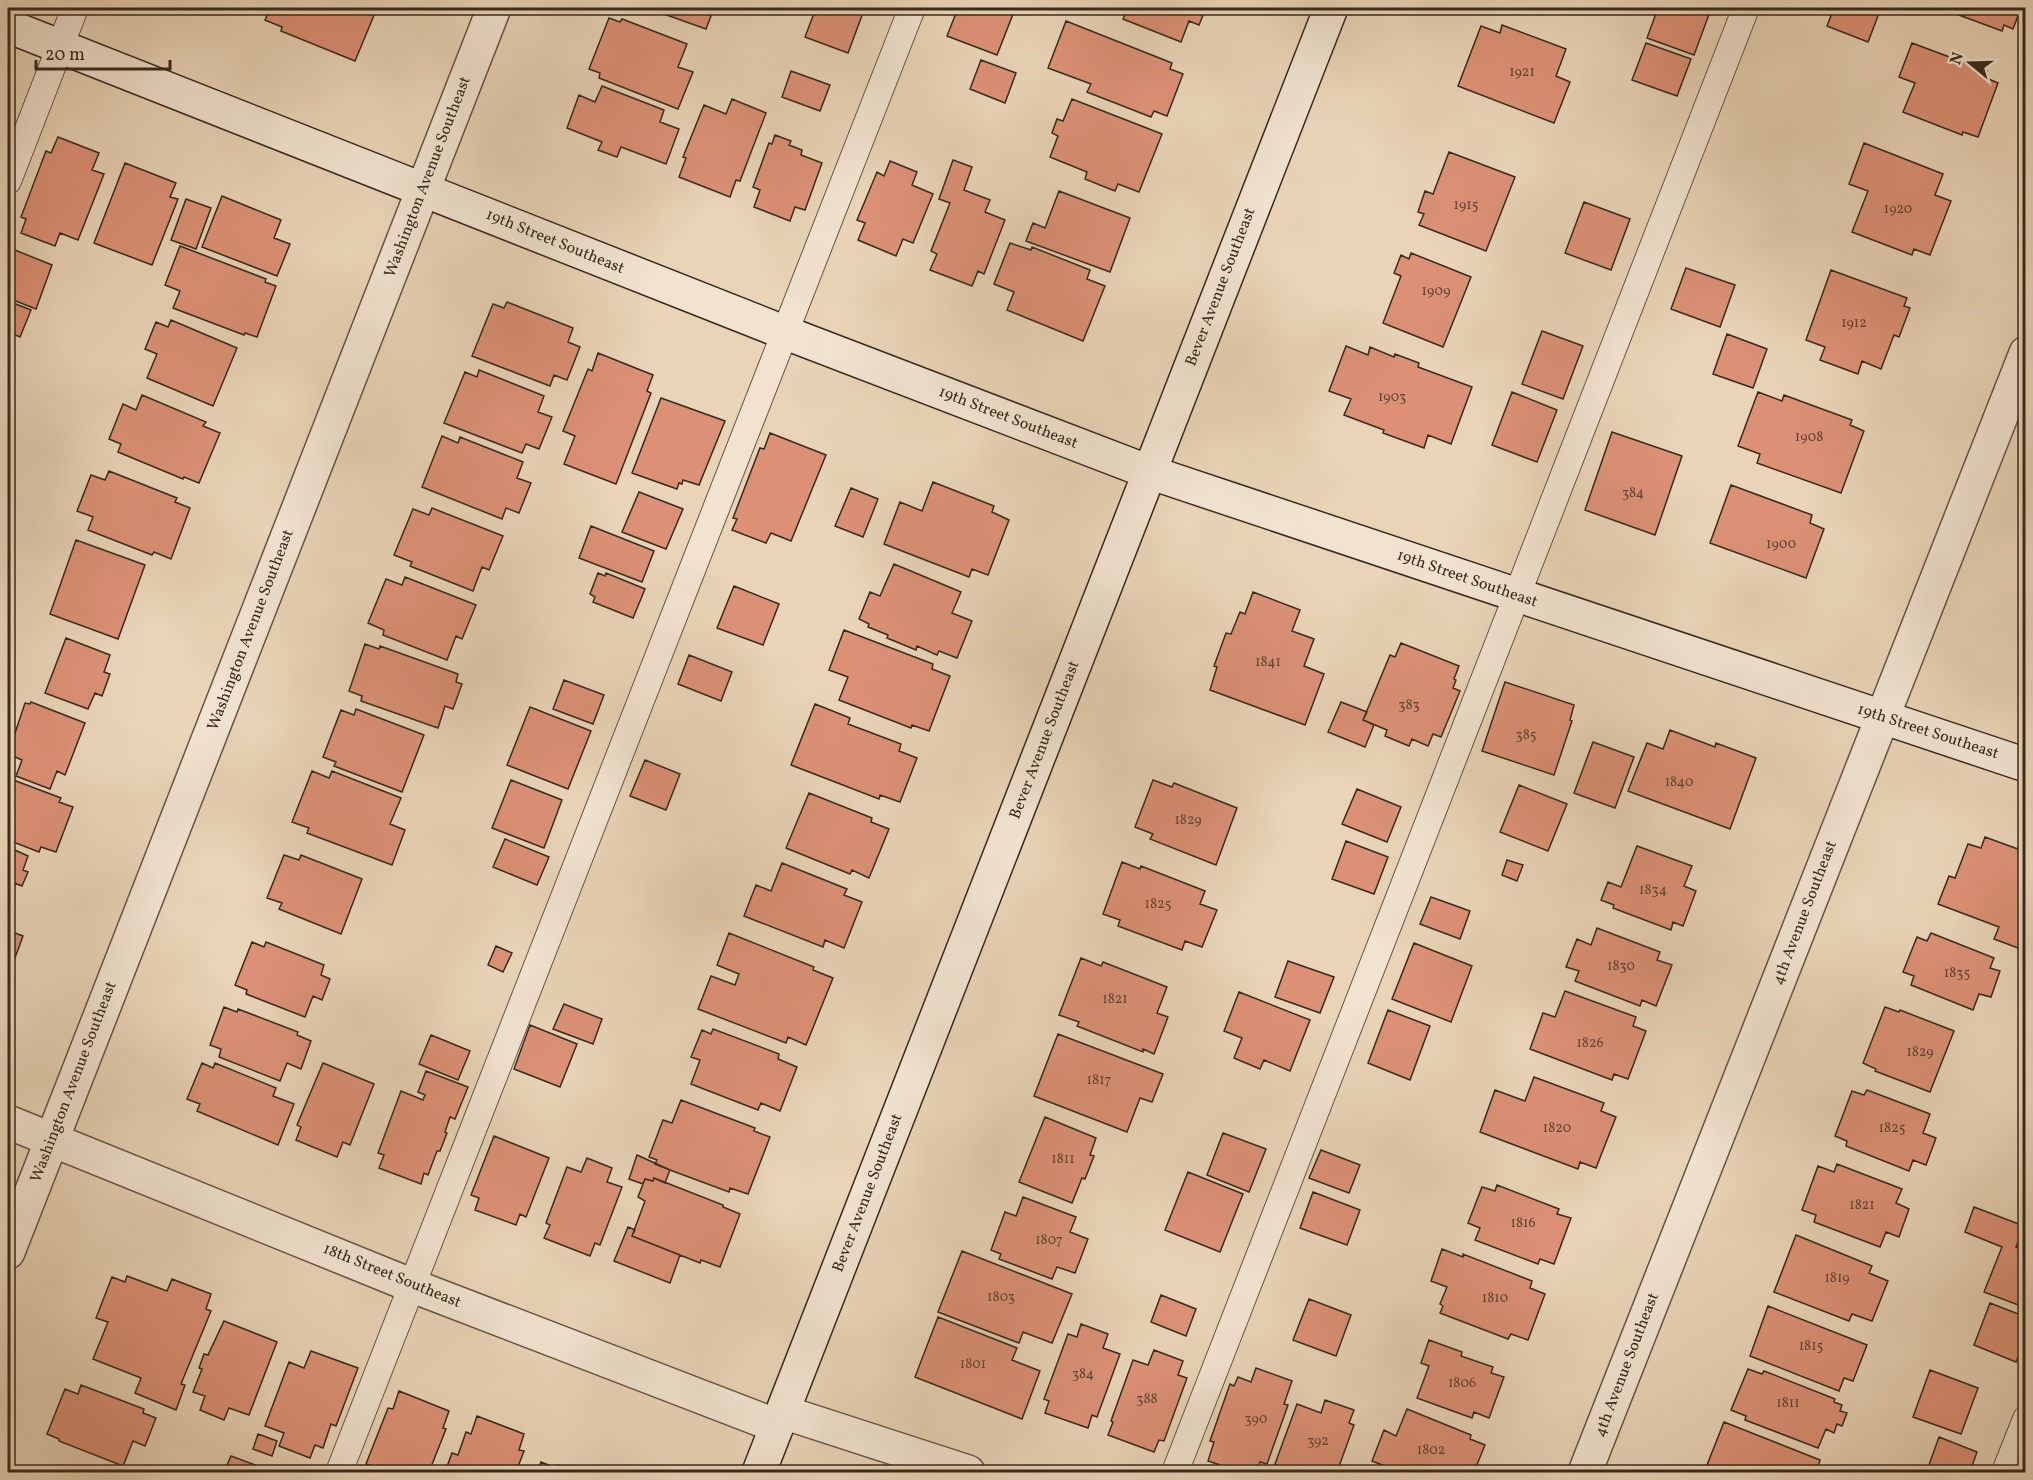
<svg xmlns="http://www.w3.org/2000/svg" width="2033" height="1480" font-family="Vollkorn,serif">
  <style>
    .building { fill: #dc9176; stroke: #372a1d; stroke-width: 1.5 }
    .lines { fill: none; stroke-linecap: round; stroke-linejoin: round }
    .lane-casing { stroke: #645444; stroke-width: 28 }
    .street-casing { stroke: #645444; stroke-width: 36 }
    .secondary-casing { stroke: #372a1d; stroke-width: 36 }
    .lane { stroke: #f1e3d0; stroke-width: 26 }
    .street { stroke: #f1e3d0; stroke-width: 33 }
    .secondary { stroke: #f1e3d0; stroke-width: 33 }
    .labels { text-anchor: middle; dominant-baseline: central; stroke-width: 5; stroke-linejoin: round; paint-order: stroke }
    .number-label { font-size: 14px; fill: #604433 }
    .street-label { font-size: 16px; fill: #372a1d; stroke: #f1e3d0 }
  </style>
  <rect width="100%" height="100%" fill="#e9d4b7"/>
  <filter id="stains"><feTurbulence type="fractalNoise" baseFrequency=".00333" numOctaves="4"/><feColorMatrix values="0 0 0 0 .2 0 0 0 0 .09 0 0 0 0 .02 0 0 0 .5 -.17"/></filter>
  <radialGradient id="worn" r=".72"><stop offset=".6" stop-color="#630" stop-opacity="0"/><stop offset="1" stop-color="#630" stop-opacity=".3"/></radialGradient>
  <!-- building -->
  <path class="building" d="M270 8H377L355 61 281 31 282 27 265 20Z
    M647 8H726L725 12 714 8 706 29Z
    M816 8H857L864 10 848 53 805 37Z
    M958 8 1015 9 997 55 947 36Z
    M1128 8H1206L1199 25 1189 21 1181 42 1123 19Z
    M1658 8 1711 9 1694 55 1647 38Z
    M1834 8H1881L1868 42 1827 26Z
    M1940 8H2021L2013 29 2004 25 2002 31Z
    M609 18 620 22 622 19 687 44 678 67 693 72 678 109 599 78 600 73 589 69Z
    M1066 21 1172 63 1170 69 1183 74 1167 116 1154 111 1151 117 1087 92 1091 84 1048 68Z
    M1502 25 1566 49 1556 76 1570 82 1554 123 1458 86 1481 26 1500 33Z
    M1646 43 1691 59 1677 96 1632 80Z
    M1912 43 1987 71 1984 77 1998 83 1978 137 1963 132 1962 135 1903 112 1915 83 1899 77Z
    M981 60 1016 73 1005 103 970 89Z
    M791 71 830 85 820 111 782 97Z
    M602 86 664 110 660 122 679 129 666 164 621 147 617 157 598 150 602 142 567 128 579 95 595 102Z
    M732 99 766 113 740 181 736 180 730 197 679 177 686 158 683 157 704 105 726 114Z
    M1072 99 1162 134 1139 192 1118 184 1115 191 1085 179 1087 172 1050 157 1058 136 1052 133 1057 119 1063 121Z
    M775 135 791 141 789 145 802 150 801 155 822 163 805 210 795 207 790 221 754 207 760 190 753 187 769 143 772 144Z
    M58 137 99 153 92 170 104 174 78 240 60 233 55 246 21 233 26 219 21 217 46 151 51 153Z
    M1864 143 1943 174 1935 195 1951 201 1930 255 1914 249 1912 255 1852 232 1868 191 1849 184Z
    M1449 152 1515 177 1486 251 1419 225 1424 214 1418 212 1425 191 1433 194Z
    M953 160 972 167 964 190 990 200 985 212 1005 220 984 274 978 271 972 286 930 270 937 254 931 251 950 203 939 199Z
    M890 161 917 172 912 185 933 194 913 243 903 239 896 256 858 240 865 223 857 220 877 172 884 176Z
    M125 163 176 183 170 197 178 199 152 265 94 243Z
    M1059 191 1130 218 1110 272 1026 241 1033 223 1045 228Z
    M222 196 281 220 274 238 290 244 277 276 202 247Z
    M186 199 211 208 196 249 171 240Z
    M1584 202 1630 219 1611 270 1565 253Z
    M1010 243 1031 250 1032 247 1090 270 1087 279 1105 286 1083 341 1007 310 1014 292 994 284Z
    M180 246 266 279 265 282 276 286 257 337 245 333 244 335 173 308 180 291 165 285Z
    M10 248 52 265 36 309 8 298V255Z
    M1411 253 1471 277 1443 347 1383 323 1401 276 1394 273 1401 255 1409 259Z
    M1686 268 1735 285 1720 327 1671 309Z
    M1831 270 1907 298 1904 306 1910 308 1899 337 1894 335 1881 369 1862 361 1858 374 1820 360 1825 347 1806 340Z
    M8 301 31 310 20 337 8 332Z
    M507 302 573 328 568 342 580 347 567 380 554 375 550 386 472 356 493 304 504 308Z
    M171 320 237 348 213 406 147 378 157 354 145 349 156 322 168 327Z
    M1542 331 1583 346 1563 399 1522 384Z
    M1727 334 1767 349 1753 388 1713 374Z
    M1346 346 1368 355 1370 347 1394 357 1395 354 1419 363 1418 367 1472 387 1451 444 1428 435 1424 448 1383 433 1384 430 1344 415 1351 399 1329 391Z
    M598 353 653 375 647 391 651 393 616 484 564 464 575 436 563 431 588 369 592 371Z
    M479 370 544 396 538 412 552 417 539 449 526 444 522 453 444 423 465 372 477 377Z
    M1512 392 1557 410 1537 462 1492 445Z
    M1758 392 1782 401 1784 395 1852 420 1850 425 1864 431 1841 493 1757 463 1760 454 1738 446Z
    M142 395 206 422 203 426 220 433 199 483 184 477 183 479 118 452 121 444 109 439 123 404 136 410Z
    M661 398 725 421 699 485 683 480 682 484 679 483 677 489 632 473Z
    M1612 432 1682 456 1655 535 1585 510Z
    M770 433 826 455 791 541 771 533 766 543 732 530 737 519 733 518 760 448 764 449Z
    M442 436 458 443 460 437 523 462 517 478 531 483 519 513 506 508 502 519 422 487Z
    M109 471 177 498 175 502 190 508 171 559 154 552 152 555 88 530 93 517 77 511 91 475 105 480Z
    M933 482 994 506 992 512 1009 520 988 575 972 569 969 577 884 544 900 502 922 511Z
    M1731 485 1812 515 1810 523 1824 529 1806 578 1710 543Z
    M851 488 878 499 863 537 835 526Z
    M639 492 683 509 666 549 622 532Z
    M432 508 503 536 489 570 482 567 473 591 410 566 412 562 394 555 413 509 429 515Z
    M591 526 654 551 642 582 579 558Z
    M76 540 145 565 118 639 50 614Z
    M894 564 961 592 952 613 972 621 957 658 939 651 937 655 917 646 916 650 887 638 888 635 868 627 869 624 859 619 870 592 880 596Z
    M598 573 605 576 606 573 645 589 633 618 593 602 595 597 590 594Z
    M405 577 476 605 462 639 456 636 447 660 383 635 384 630 368 623 386 579 402 585Z
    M734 586 779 604 763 645 717 628Z
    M1253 592 1300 610 1292 631 1314 639 1304 666 1324 674 1305 725 1210 690 1217 667 1214 666 1226 633 1231 634 1240 612 1245 614Z
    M844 630 933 664 932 669 950 676 929 731 912 725 911 728 839 700 848 677 829 670Z
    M66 638 110 655 104 672 110 674 102 696 95 693 88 709 45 693Z
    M1401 643 1459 666 1454 679 1456 680 1453 688 1460 691 1441 737 1433 734 1428 746 1412 739 1409 746 1385 736 1387 730 1363 720 1390 655 1395 657Z
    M365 644 379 649 380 646 458 674 456 682 462 684 453 709 445 706 438 728 361 701 362 696 349 691Z
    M689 655 732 672 721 701 678 684Z
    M564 680 604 695 593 724 553 709Z
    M1505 682 1574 705 1570 720 1572 721 1554 775 1482 751Z
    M31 702 85 723 65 775 57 771 50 789 16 776 22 760 8 754 25 703 30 704Z
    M1341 702 1367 712 1363 720 1374 725 1365 747 1328 732Z
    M815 704 850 718 848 724 901 744 899 751 917 758 900 802 880 795 879 799 791 765Z
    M530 707 591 731 568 789 507 765Z
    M356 709 424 735 402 792 334 766 336 762 323 757 341 710 354 715Z
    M1670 730 1715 747 1716 743 1756 758 1730 829 1628 791 1647 743 1663 749Z
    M1593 742 1634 757 1615 808 1574 793Z
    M645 760 680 774 666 810 630 796Z
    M312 771 329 778 332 771 401 798 390 824 405 830 392 865 307 833 309 828 292 822Z
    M8 778 61 798 59 802 73 807 56 852 41 847 39 852 8 840Z
    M511 780 562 800 544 848 492 828Z
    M1153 780 1172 787 1174 783 1237 808 1216 865 1150 839 1153 834 1135 827Z
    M1519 785 1567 804 1548 851 1500 832Z
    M1357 789 1401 807 1387 842 1342 824Z
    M809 793 872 818 871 822 889 829 869 878 852 870 850 874 786 848Z
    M1985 837 2026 852 2022 864 2026 865V951L1994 939 1999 927 1938 904 1949 876 1955 878 1968 844 1981 848Z
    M505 839 549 857 537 885 493 867Z
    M1346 841 1388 857 1374 894 1332 879Z
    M1637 846 1692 866 1684 886 1696 891 1683 926 1673 922 1671 930 1613 908 1614 905 1601 900 1608 882 1621 887Z
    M8 847 28 856 23 870 28 872 22 886 14 883 8 899Z
    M284 855 299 860 301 855 362 879 341 934 279 909 282 903 267 898Z
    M1507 860 1523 865 1517 881 1502 875Z
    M1122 862 1140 869 1141 866 1205 891 1200 904 1217 910 1202 947 1185 941 1182 950 1118 926 1120 920 1103 914Z
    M782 863 847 889 844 895 862 902 844 948 825 940 823 947 744 916 756 885 771 891Z
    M1431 897 1470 911 1460 939 1420 924Z
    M8 923 12 925 10 931 23 936 8 977Z
    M1597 928 1660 952 1657 960 1672 965 1656 1006 1642 1000 1640 1006 1575 981 1579 971 1566 967 1577 939 1591 945Z
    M729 933 814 967 813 970 833 978 806 1045 788 1037 786 1043 698 1009 711 976 735 985 739 974 717 965Z
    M1931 933 1994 958 1990 968 2000 971 1991 997 1979 994 1973 1010 1911 985 1914 976 1903 972 1917 937 1927 941Z
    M252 942 264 947 266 942 324 965 321 975 330 979 322 1000 313 996 305 1017 246 994 247 990 235 985Z
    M1414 943 1472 966 1451 1022 1392 999Z
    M496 946 512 953 503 972 488 965Z
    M1081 958 1101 966 1103 962 1167 987 1157 1013 1168 1017 1154 1054 1143 1049V1052L1077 1026 1079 1022 1059 1015Z
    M1288 961 1334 977 1320 1013 1275 997Z
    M1565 991 1636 1017 1633 1026 1646 1031 1628 1079 1614 1074 1612 1080 1530 1049 1543 1013 1555 1017Z
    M1239 992 1310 1020 1290 1071 1264 1060 1260 1069 1234 1058 1242 1038 1224 1031Z
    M564 1004 602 1019 593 1044 553 1029Z
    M224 1007 237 1012 238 1009 298 1032 297 1035 311 1041 301 1069 287 1063 280 1081 219 1057 221 1049 210 1045Z
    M1885 1007 1899 1012 1900 1010 1954 1031 1930 1092 1875 1071 1876 1069 1863 1063Z
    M1388 1010 1430 1026 1410 1080 1368 1063Z
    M530 1025 577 1044 560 1087 514 1069Z
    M713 1029 779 1054 778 1059 797 1067 780 1111 761 1103 758 1110 691 1084 700 1060 691 1057 702 1030 711 1034Z
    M1058 1034 1163 1074 1152 1102 1140 1098 1127 1132 1034 1096Z
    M431 1035 470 1051 458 1080 419 1064Z
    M202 1063 213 1068 215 1063 276 1088 273 1096 294 1104 278 1145 197 1111 200 1104 187 1099Z
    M323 1063 374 1084 350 1145 343 1142 337 1157 296 1140 301 1127 297 1125Z
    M426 1071 468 1087 455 1119 450 1117 445 1132 447 1133 440 1151H437L428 1175 424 1173 421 1184 379 1168 384 1155 378 1153 401 1091 423 1100 425 1095 418 1092Z
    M1534 1077 1604 1103 1601 1111 1616 1117 1596 1168 1580 1162 1578 1169 1480 1132 1495 1090 1525 1101Z
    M1867 1090 1930 1114 1923 1133 1936 1138 1926 1165 1913 1160 1909 1171 1846 1146 1847 1141 1835 1136 1852 1091 1864 1095Z
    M681 1100 755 1128 754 1131 770 1137 748 1194 730 1188 729 1192 670 1170 655 1164 657 1160 649 1157 663 1120 672 1123Z
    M1045 1117 1096 1138 1090 1155 1094 1156 1085 1179 1082 1178 1072 1203 1019 1182Z
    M1223 1133 1266 1149 1249 1192 1207 1175Z
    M494 1136 549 1158 526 1217 520 1214 516 1225 475 1210 479 1198 471 1195Z
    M1321 1150 1360 1165 1349 1193 1309 1178Z
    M637 1155 670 1170 665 1183 654 1178 653 1181 645 1179 643 1184 629 1179Z
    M587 1158 612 1168 607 1182 622 1187 600 1245 595 1243 590 1256 544 1238 550 1225 546 1223 567 1167 581 1172Z
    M1837 1164 1902 1189 1896 1203 1909 1209 1899 1237 1886 1232 1880 1247 1814 1222 1816 1215 1802 1210 1818 1166 1834 1172Z
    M1188 1172 1243 1194 1220 1252 1165 1230Z
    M654 1178 723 1205V1207L740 1214 720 1267 701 1260 700 1263 632 1236 645 1201 638 1197 645 1179 653 1181Z
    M1497 1185 1559 1209 1557 1214 1571 1218 1554 1264 1540 1259 1538 1264 1475 1240 1480 1228 1468 1223 1482 1187 1495 1191Z
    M1313 1192 1360 1210 1347 1245 1300 1228Z
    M1023 1197 1076 1217 1070 1232 1088 1239 1075 1273 1057 1267 1052 1279 999 1259 1001 1254 991 1250 1005 1212 1016 1216Z
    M1974 1207 2024 1226 2016 1247 2026 1251V1308L1984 1292 2002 1247 1965 1232Z
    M628 1227 635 1230 632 1236 680 1255 670 1283 614 1261Z
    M1796 1235 1872 1266 1869 1273 1888 1281 1872 1321 1852 1314 1849 1321 1774 1292Z
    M1442 1249 1463 1257V1254L1532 1281 1530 1288 1545 1294 1528 1340 1511 1334 1508 1339 1440 1313 1443 1306 1440 1304 1447 1287 1431 1281Z
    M962 1251 1072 1294 1052 1343 1023 1332 1019 1343 938 1312Z
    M127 1276 167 1291 172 1279 211 1294 206 1309 211 1311 181 1384 185 1385 176 1410 135 1393 141 1378 93 1359 108 1322 96 1318 112 1277 125 1282Z
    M1161 1295 1196 1309 1186 1336 1151 1322Z
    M1309 1299 1351 1315 1336 1356 1293 1340Z
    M1990 1303 2026 1317V1338L2016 1362 1974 1345Z
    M1768 1306 1867 1345 1853 1381 1844 1378 1839 1391 1750 1356Z
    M938 1317 1017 1348 1012 1360 1040 1371 1022 1419 915 1377Z
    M224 1321 277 1342 249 1415 229 1408 224 1420 200 1410 205 1396 193 1392 202 1369 199 1368 204 1354 208 1355Z
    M1081 1324 1108 1334 1103 1348 1120 1354 1097 1417 1092 1415 1088 1428 1045 1413 1049 1401 1044 1399 1068 1334 1077 1337Z
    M1429 1340 1462 1352 1461 1356 1493 1367 1491 1373 1504 1377 1489 1418 1474 1412 1472 1418 1417 1398 1429 1366 1421 1363Z
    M1154 1350 1183 1361 1178 1375 1187 1378 1164 1441 1159 1440 1154 1452 1108 1435 1113 1422 1111 1421 1133 1360 1148 1365Z
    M311 1351 358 1368 336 1426 331 1424 323 1448 315 1445 310 1458 279 1446 284 1433 265 1426 289 1362 304 1368Z
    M1256 1368 1292 1381 1284 1404 1288 1405 1267 1464 1260 1462 1257 1472H1241L1208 1461 1214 1442 1210 1441 1230 1384 1234 1386 1238 1377 1251 1382Z
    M1748 1369 1762 1374 1764 1371 1835 1399 1834 1402 1842 1405 1840 1411 1847 1413 1842 1426 1837 1424 1834 1433 1826 1429 1818 1448 1745 1420 1746 1416 1731 1410Z
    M1930 1370 1978 1388 1961 1434 1913 1417Z
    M81 1385 144 1409 143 1413 156 1418 145 1446 133 1441 123 1466 59 1441V1439L47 1434 65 1389 78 1394Z
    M399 1391 449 1411 443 1428 446 1429 429 1472H376L378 1468 366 1464 388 1408 393 1409Z
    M1325 1400 1354 1410 1349 1423 1354 1425 1337 1472H1278L1280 1467 1275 1464 1297 1404 1321 1413Z
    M1407 1409 1471 1435 1470 1439 1485 1445 1474 1472H1400L1372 1461 1384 1430 1396 1436Z
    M477 1416 524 1434 519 1450 524 1451 516 1472H445L452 1453 458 1455 466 1432 471 1434Z
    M1724 1422 1820 1460 1818 1467 1826 1470 1825 1472H1712L1705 1470Z
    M258 1434 277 1441 272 1456 253 1449Z
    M1939 1437 1977 1452 1970 1472H1950L1929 1465Z
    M231 1456 274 1472H224Z
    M541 1462 556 1468 559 1465 578 1472H537Z
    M41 1467 56 1472H39Z"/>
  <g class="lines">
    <defs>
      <path id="lane" d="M8 181 75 8
        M339 1472 912 8
        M1175 1472 1746 8
        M2005 1472 2026 1419"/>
      <path id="street" d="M8 1122 413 1286 777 1426
        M8 1252 494 8
        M783 1412 968 1472
        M1585 1472 2026 353"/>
      <path id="secondary" d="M8 26 786 333 1149 472 2026 765
        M759 1472 1331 8"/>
    </defs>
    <!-- lane casing -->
    <use href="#lane" class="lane-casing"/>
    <!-- street casing -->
    <use href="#street" class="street-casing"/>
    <!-- secondary casing -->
    <use href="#secondary" class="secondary-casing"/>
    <!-- lane -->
    <use href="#lane" class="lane"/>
    <!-- street -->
    <use href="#street" class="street"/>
    <!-- secondary -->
    <use href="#secondary" class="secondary"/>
  </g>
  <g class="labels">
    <!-- number labels -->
    <g class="number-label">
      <text x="1522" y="72">1921</text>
      <text x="1466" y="205">1915</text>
      <text x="1898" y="209">1920</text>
      <text x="1436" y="291">1909</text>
      <text x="1854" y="323">1912</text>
      <text x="1392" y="397">1903</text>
      <text x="1809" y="437">1908</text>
      <text x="1633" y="493">384</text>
      <text x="1781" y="544">1900</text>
      <text x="1268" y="662">1841</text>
      <text x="1409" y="705">383</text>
      <text x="1526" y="735">385</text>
      <text x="1679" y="782">1840</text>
      <text x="1188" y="820">1829</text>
      <text x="1653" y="890">1834</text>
      <text x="1158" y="904">1825</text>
      <text x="1621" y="966">1830</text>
      <text x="1957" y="973">1835</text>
      <text x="1115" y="999">1821</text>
      <text x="1590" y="1043">1826</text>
      <text x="1920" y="1052">1829</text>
      <text x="1099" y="1080">1817</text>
      <text x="1557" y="1128">1820</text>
      <text x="1892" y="1128">1825</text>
      <text x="1063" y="1159">1811</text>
      <text x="1862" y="1205">1821</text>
      <text x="1523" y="1223">1816</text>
      <text x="1049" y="1240">1807</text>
      <text x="1837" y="1278">1819</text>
      <text x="1001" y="1297">1803</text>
      <text x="1495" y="1298">1810</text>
      <text x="1811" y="1346">1815</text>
      <text x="973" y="1364">1801</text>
      <text x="1083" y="1374">384</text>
      <text x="1462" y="1383">1806</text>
      <text x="1147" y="1399">388</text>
      <text x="1788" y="1403">1811</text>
      <text x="1256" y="1419">390</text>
      <text x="1318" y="1441">392</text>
      <text x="1431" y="1450">1802</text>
    </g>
    <!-- street labels -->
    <g class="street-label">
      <text transform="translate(428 177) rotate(-69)">Washington Avenue Southeast</text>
      <text transform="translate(555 242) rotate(22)">19th Street Southeast</text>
      <text transform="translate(1221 287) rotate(-69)">Bever Avenue Southeast</text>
      <text transform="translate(1008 418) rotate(21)">19th Street Southeast</text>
      <text transform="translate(1467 579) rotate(19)">19th Street Southeast</text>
      <text transform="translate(251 630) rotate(-69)">Washington Avenue Southeast</text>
      <text transform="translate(1928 732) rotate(18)">19th Street Southeast</text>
      <text transform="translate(1045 740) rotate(-69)">Bever Avenue Southeast</text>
      <text transform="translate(1805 913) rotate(-69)">4th Avenue Southeast</text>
      <text transform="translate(74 1082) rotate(-69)">Washington Avenue Southeast</text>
      <text transform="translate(868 1193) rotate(-69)">Bever Avenue Southeast</text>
      <text transform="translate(392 1276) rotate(22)">18th Street Southeast</text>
      <text transform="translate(1627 1365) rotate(-69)">4th Avenue Southeast</text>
    </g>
  </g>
  <!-- margin -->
  <rect width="2033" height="1480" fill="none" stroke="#e9d4b7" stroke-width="30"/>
  <rect x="9" y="9" width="2015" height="1462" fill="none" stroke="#372a1d" stroke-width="3"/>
  <rect x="15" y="15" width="2003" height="1450" fill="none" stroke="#372a1d" stroke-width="1.5"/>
  <!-- north arrow -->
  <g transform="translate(1970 63) rotate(289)" stroke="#f1e3d0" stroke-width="4.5" paint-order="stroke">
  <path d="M0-4.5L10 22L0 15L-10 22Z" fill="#372a1d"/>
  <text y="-9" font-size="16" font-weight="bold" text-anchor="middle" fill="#372a1d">N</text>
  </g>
  <!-- scale -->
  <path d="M36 60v9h134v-9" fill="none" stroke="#372a1d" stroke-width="3"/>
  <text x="45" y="60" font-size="18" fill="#372a1d" stroke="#f1e3d0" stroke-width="4.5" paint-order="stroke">20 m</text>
  <rect width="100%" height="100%" filter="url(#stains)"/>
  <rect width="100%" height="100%" fill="url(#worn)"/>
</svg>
